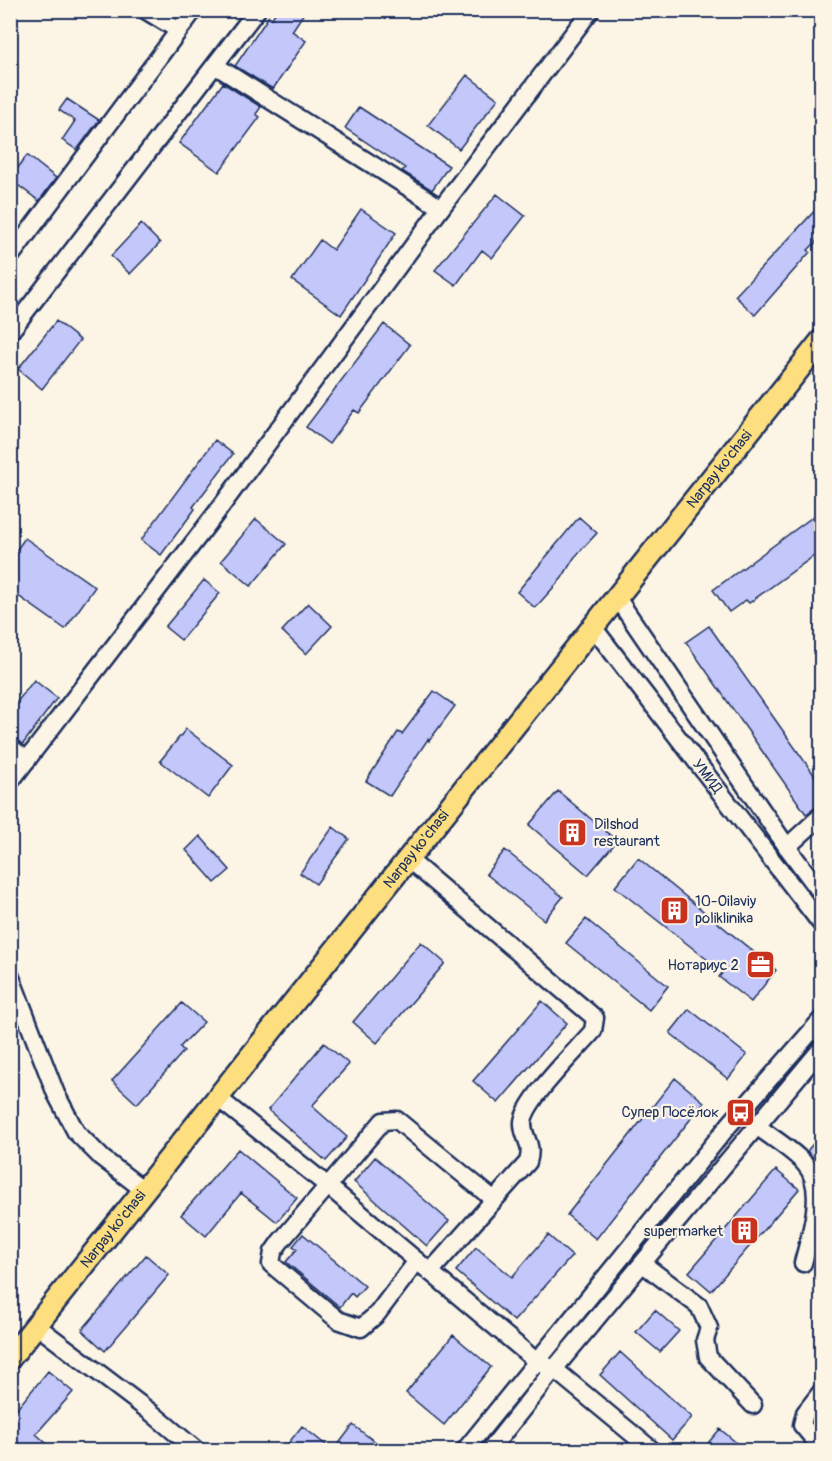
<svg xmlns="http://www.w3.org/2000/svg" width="832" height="1461" font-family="Pangolin,sans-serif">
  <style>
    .building { fill: #c3c7f9; stroke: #1b2f5e; stroke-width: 1.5 }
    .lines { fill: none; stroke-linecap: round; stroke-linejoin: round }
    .minor-casing { stroke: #1b2f5e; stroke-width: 21 }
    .major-casing { stroke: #1b2f5e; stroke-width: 26 }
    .minor { stroke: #fcf5e5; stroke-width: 16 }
    .major { stroke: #fedf80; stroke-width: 21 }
    .labels { text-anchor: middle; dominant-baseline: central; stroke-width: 4.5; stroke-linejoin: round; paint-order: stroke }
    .street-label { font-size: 15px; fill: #1b2f5e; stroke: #fcf5e5 }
    .poi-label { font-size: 15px; fill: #1b2f5e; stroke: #fcf5e5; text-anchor: end }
  </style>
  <rect width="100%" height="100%" fill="#fcf5e5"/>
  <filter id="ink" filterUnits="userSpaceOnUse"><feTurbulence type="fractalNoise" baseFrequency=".0167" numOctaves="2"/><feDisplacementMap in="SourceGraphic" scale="12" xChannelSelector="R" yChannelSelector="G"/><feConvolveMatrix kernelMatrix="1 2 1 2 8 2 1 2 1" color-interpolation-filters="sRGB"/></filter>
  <g filter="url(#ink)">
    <!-- building -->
    <path class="building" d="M277 10H306L292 31 306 41 273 89 235 66 269 16 272 18Z
      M467 75 498 99 459 149 428 125Z
      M223 83 261 107 256 114 260 117 219 172 179 143Z
      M67 99 99 120 77 150 62 140 75 121 59 110Z
      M359 107 449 166 432 190 402 171 405 168 345 128Z
      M27 155 56 178 39 201 10 179Z
      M497 194 525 216 492 258 482 250 456 285 435 270Z
      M822 203V236L808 250 810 252 755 315 735 296Z
      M361 209 396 233 341 315 292 280 320 240 333 250Z
      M141 224 160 243 130 274 111 256Z
      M56 321 80 340 42 389 18 369Z
      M384 324 410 345 359 413 354 410 329 444 306 427Z
      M215 440 233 454 193 507 195 509 161 555 141 540Z
      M822 510V550L749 603 746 600 729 612 713 590Z
      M579 517 597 533 574 558 562 578 535 608 517 592Z
      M256 519 286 544 251 586 221 561Z
      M25 538 95 587 65 629 10 590V559Z
      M204 580 220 593 181 640 165 627Z
      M308 603 332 626 306 654 282 631Z
      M709 626 822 786V803L806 814 686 642Z
      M34 680 57 698 23 744 10 737V711Z
      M434 691 455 706 429 741 428 739 390 796 366 781 398 732 402 734Z
      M186 729 233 765 208 798 160 761Z
      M558 791 617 841 588 875 529 825Z
      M333 827 349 839 316 884 300 873Z
      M200 836 230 870 215 883 186 850Z
      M505 850 563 897 544 920 486 874Z
      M638 858 776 970 751 1002 719 977 723 972 615 887Z
      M586 919 668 986 649 1010 566 943Z
      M421 942 445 963 377 1043 353 1022Z
      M542 1001 567 1023 498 1103 473 1081Z
      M182 1003 204 1022 180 1047 184 1051 137 1104 112 1081Z
      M689 1009 747 1055 728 1079 670 1033Z
      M324 1043 349 1064 312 1106 347 1137 326 1161 268 1110Z
      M675 1078 704 1102 596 1239 567 1215Z
      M822 1133V1167L807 1151Z
      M238 1149 297 1198 277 1222 241 1193 206 1236 181 1215Z
      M375 1157 449 1221 427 1246 354 1182Z
      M776 1170 799 1189 711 1291 689 1272Z
      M303 1234 365 1286 355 1297 351 1293 340 1307 286 1262 297 1249 293 1246Z
      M548 1235 572 1256 514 1321 456 1271 476 1247 512 1277Z
      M146 1255 169 1275 105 1351 82 1330Z
      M655 1310 679 1331 660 1352 636 1332Z
      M453 1335 491 1367 444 1425 406 1393Z
      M620 1352 692 1417 672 1440 600 1375Z
      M48 1371 73 1392 36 1434 54 1450H10V1417Z
      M353 1425 370 1438 386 1450H334Z
      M302 1426 332 1450H283Z
      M720 1429 745 1450H702Z"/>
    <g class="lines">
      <defs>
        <g id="minor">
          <path d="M145 10 178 30"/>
          <path d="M216 66 441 208"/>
          <path d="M10 257 194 10"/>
          <path d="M10 332 257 10"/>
          <path d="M617 598 787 847 822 894"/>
          <path id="s1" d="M593 627 822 925"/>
          <path d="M10 747 27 760"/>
          <path d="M10 782 217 512 441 208 591 10"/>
          <path d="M787 847 822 815"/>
          <path d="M408 859 595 1018 593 1031C577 1050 525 1100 523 1122 522 1138 534 1142 528 1162L430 1272"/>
          <path d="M10 975 56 1094 76 1132 102 1158 145 1191"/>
          <path d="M218 1098 328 1186 536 1361 554 1369 652 1450"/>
          <path d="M757 1126C772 1138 793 1150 805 1164 827 1188 810 1235 803 1263"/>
          <path d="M417 1261 377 1314 361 1328 338 1320 271 1264 273 1252 280 1242 383 1121 397 1120 493 1199"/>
          <path d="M643 1264 699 1306 709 1328 705 1340 708 1357 753 1405"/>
          <path d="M37 1326 153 1414 196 1450"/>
          <path d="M822 1391 805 1413 802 1425 822 1449"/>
          <path d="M465 1450 729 1125 822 1019"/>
          <path d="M490 1450 554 1369 822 1048"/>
        </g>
        <g id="major">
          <path id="s2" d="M10 1358 822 340"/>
        </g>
      </defs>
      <!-- minor casing -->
      <use href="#minor" class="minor-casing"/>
      <!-- major casing -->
      <use href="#major" class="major-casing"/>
      <!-- minor -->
      <use href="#minor" class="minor"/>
      <!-- major -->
      <use href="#major" class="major"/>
    </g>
  </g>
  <!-- icons -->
  <defs>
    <symbol id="building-square" viewBox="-11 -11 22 22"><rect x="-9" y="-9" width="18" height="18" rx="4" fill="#c8321e" stroke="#fcf5e5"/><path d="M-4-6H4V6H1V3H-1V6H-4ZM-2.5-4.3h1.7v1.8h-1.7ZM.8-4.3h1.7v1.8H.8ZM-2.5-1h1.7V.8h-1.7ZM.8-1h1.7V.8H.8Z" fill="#fff"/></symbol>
    <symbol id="office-square" viewBox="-11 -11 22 22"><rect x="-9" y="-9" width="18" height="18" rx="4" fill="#c8321e" stroke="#fcf5e5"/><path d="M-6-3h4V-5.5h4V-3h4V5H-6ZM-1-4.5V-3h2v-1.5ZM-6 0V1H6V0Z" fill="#fff"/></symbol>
    <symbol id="bus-square" viewBox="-11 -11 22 22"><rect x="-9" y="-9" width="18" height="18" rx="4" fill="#c8321e" stroke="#fcf5e5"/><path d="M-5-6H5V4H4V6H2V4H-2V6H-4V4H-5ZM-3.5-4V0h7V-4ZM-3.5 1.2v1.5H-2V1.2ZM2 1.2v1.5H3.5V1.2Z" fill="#fff"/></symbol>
  </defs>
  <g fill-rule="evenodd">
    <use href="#building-square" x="556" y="816" width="33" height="33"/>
    <use href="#building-square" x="658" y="894" width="33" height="33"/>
    <use href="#office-square" x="744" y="948" width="33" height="33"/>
    <use href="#bus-square" x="724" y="1096" width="33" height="33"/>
    <use href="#building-square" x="728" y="1214" width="33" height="33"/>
  </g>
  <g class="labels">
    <!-- street labels -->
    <g class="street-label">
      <text stroke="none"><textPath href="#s2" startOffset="1137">Narpay ko'chasi</textPath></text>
      <text stroke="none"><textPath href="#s1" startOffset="188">УМИД</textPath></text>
      <text stroke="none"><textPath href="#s2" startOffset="651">Narpay ko'chasi</textPath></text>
      <text stroke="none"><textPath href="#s2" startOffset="165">Narpay ko'chasi</textPath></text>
    </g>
    <!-- poi labels -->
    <g class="poi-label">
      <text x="594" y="824" text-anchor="start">Dilshod<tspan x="594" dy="17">restaurant</tspan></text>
      <text x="695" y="901" text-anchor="start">10-Oilaviy<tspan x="695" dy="17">poliklinika</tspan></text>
      <text x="739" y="965">Нотариус 2</text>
      <text x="719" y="1112">Супер Посёлок</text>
      <text x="723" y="1231">supermarket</text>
    </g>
  </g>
  <!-- margin -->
  <rect width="832" height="1461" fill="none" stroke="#fcf5e5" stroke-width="36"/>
  <rect x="18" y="18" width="796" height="1425" fill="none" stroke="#1b2f5e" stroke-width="2" filter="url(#ink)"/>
</svg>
